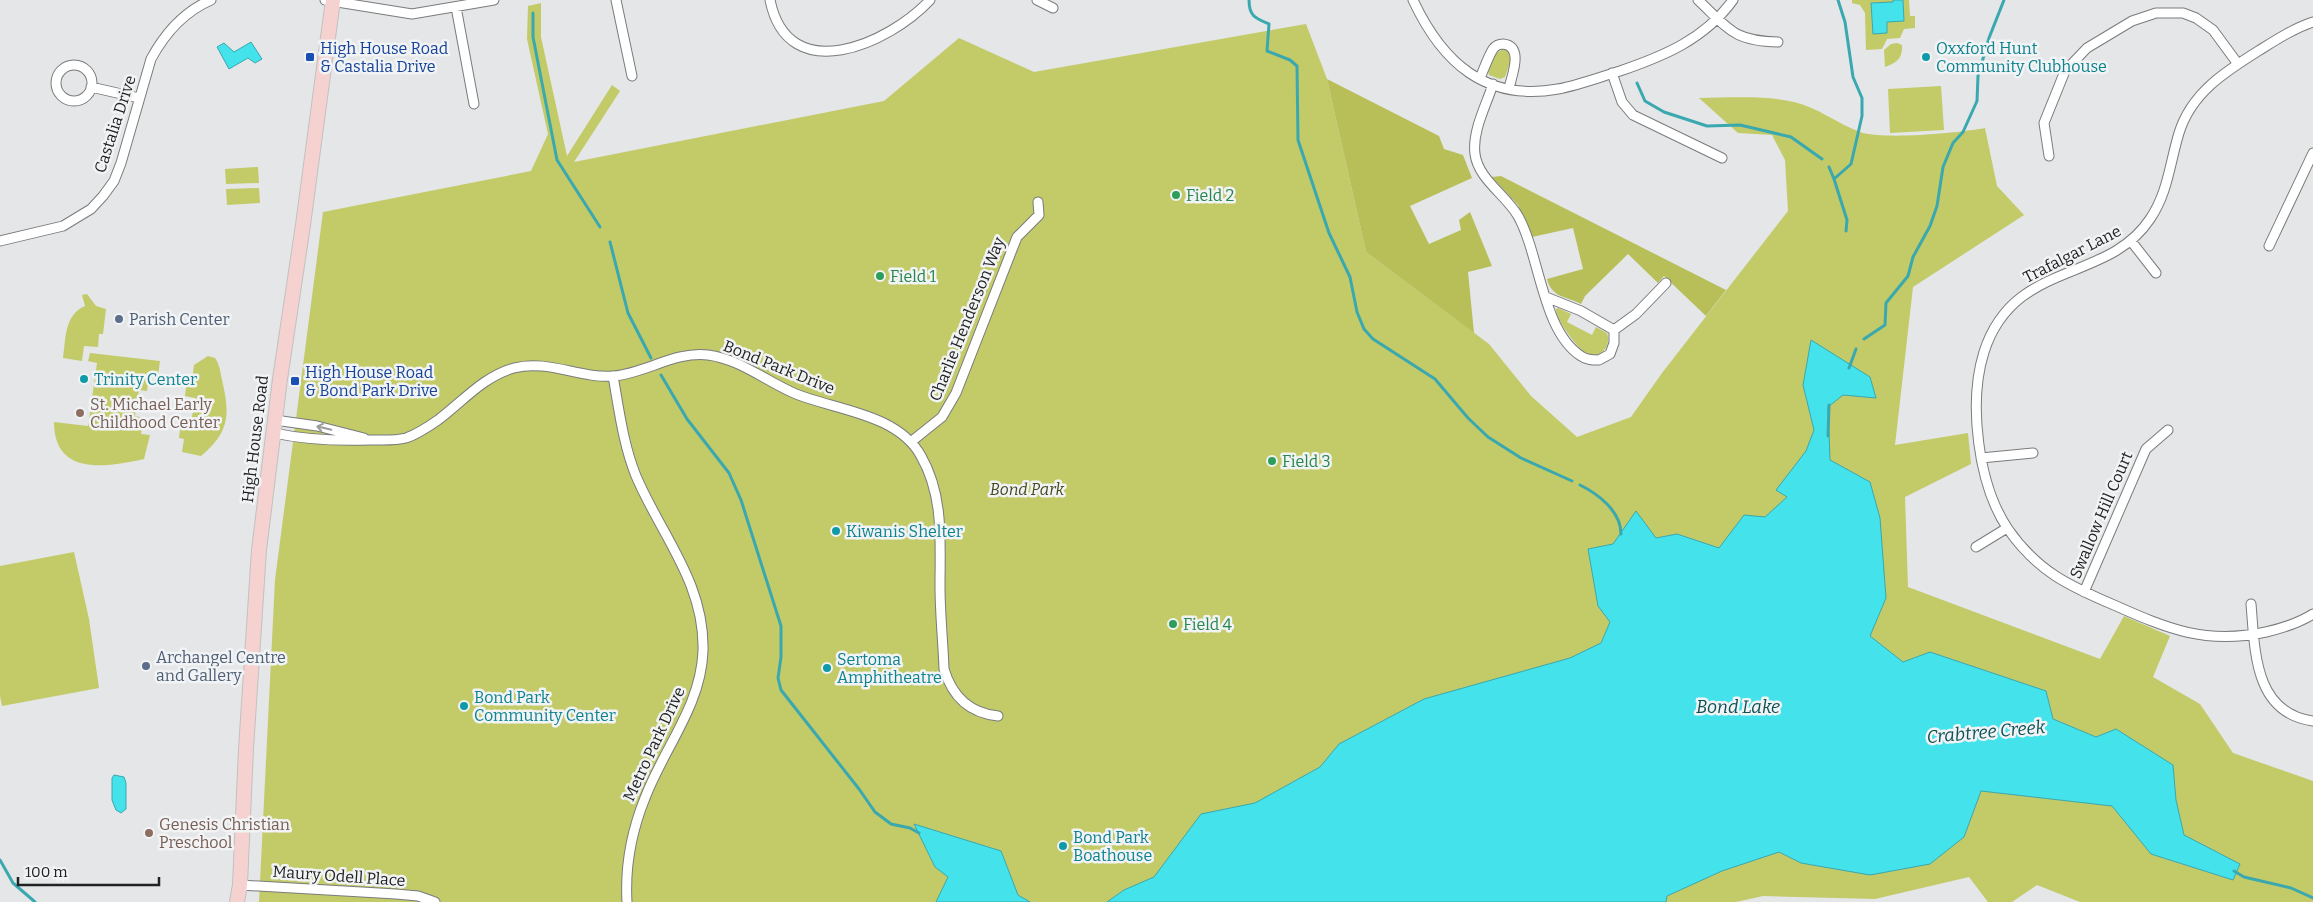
<svg xmlns="http://www.w3.org/2000/svg" width="2313" height="902" font-family="Bitter,serif">
  <style>
    .green { fill: #c3ca68 }
    .forest { fill: #b8bf59 }
    .water { fill: #44e2eb; stroke: #3aa8af }
    .lines { fill: none; stroke-linecap: round; stroke-linejoin: round }
    .stream { stroke: #3aa8af; stroke-width: 3 }
    .minor-casing { stroke: #797b7c; stroke-width: 11 }
    .primary-casing { stroke: #c1c1c1; stroke-width: 16 }
    .minor { stroke: #fff; stroke-width: 9 }
    .primary { stroke: #f5d2cf; stroke-width: 14 }
    .oneway { stroke: #9b9c9c }
    .transit-dot { fill: #1a4fb4; stroke: #f1f3f5; stroke-width: 2 }
    .culture-dot { fill: #0f9aa8; stroke: #f1f3f5; stroke-width: 2 }
    .leisure-dot { fill: #2e9e5b; stroke: #f1f3f5; stroke-width: 2 }
    .service-dot { fill: #5c6f8a; stroke: #f1f3f5; stroke-width: 2 }
    .education-dot { fill: #8d6e63; stroke: #f1f3f5; stroke-width: 2 }
    .labels { text-anchor: middle; dominant-baseline: central; stroke-width: 5; stroke-linejoin: round; paint-order: stroke }
    .transit-label { font-size: 16px; fill: #164399; stroke: #f1f3f5; text-anchor: start }
    .culture-label { font-size: 16px; fill: #0d838f; stroke: #f1f3f5; text-anchor: start }
    .street-label { font-size: 16px; fill: #212222; stroke: #f1f3f5 }
    .leisure-label { font-size: 16px; fill: #27864d; stroke: #f1f3f5; text-anchor: start }
    .service-label { font-size: 16px; fill: #4e5e75; stroke: #f1f3f5; text-anchor: start }
    .education-label { font-size: 16px; fill: #785e54; stroke: #f1f3f5; text-anchor: start }
    .park-label { font-size: 16px; font-style: italic; fill: #474a20; stroke: #f1f3f5 }
    .water-label { font-size: 18px; font-style: italic; fill: #0c5054; stroke: #f1f3f5 }
  </style>
  <rect width="100%" height="100%" fill="#e4e6e8"/>
  <!-- green -->
  <path class="green" d="M1852 0H1909L1910 16H1915V28L1904 29 1900 38 1887 39 1882 49 1866 50 1865 13 1860 5 1852 3Z
    M541 3V37L567 156 612 85 620 91 574 162 884 101 959 38 1034 72 1306 24 1327 79 1366 252 1489 344 1531 396 1577 437 1631 417 1662 373 1788 211 1785 160 1772 135 1738 133 1699 98C1730 98 1764 95 1794 102 1817 107 1838 124 1860 132 1882 140 1959 133 1985 128L1997 186 2024 215 1913 287 1895 445 1968 433 1971 464 1905 497 1908 587 2100 659 2124 616 2170 636 2153 677 2200 704 2233 753 2313 781V902H2080L2037 885 2012 902H1988L1969 877 1875 899 1763 896 1736 902H259L275 580 323 212 531 171 548 134 527 39 528 6Z
    M1897 43 1902 45C1903 59 1896 63 1885 67L1884 50 1891 44Z
    M1503 49 1508 51 1512 57 1505 77 1500 79 1489 75 1488 71 1495 54Z
    M1941 86 1944 130 1890 133 1888 89Z
    M258 167 259 183 226 184 225 169Z
    M259 188 260 203 227 205 226 189Z
    M87 294 96 306 106 309 103 334H99L98 347 84 346 82 361 63 358C66 339 64 315 85 306L82 295Z
    M1558 308 1571 314 1567 322 1592 335 1596 327 1607 333C1612 346 1600 361 1586 353 1577 348 1555 318 1556 309Z
    M90 353 160 361 158 376 149 375 147 391 139 390 135 416 143 418 141 434 150 435 144 459C108 467 54 477 54 422L88 426 97 363 88 361Z
    M208 356 215 358C220 365 220 371 222 380 230 414 230 432 201 456L182 452 184 439 179 438 181 422 191 423 195 398 185 396 187 381H192L194 365Z
    M74 552 89 619 99 688 2 706 0 696V566Z"/>
  <!-- forest -->
  <path class="forest" d="M1327 79 1439 136 1444 149 1463 155 1472 178 1410 206 1429 244 1461 230 1459 220 1470 212 1492 266 1468 272 1474 333 1366 252Z
    M1501 176 1726 290 1706 316 1664 276 1658 283 1628 254 1585 296 1581 304C1566 296 1552 298 1547 279L1583 269 1573 228 1532 237 1518 205 1492 177Z"/>
  <!-- water -->
  <path class="water" d="M1893 0H1903L1904 21 1887 22V33L1873 34 1871 3 1893 2Z
    M251 42 262 59 255 63 248 58 229 69 217 47 224 43 234 52Z
    M1811 340 1870 377 1876 398 1843 395 1828 407 1830 460 1870 482 1880 518 1886 598 1870 636 1903 662 1930 652 2046 691 2053 719 2096 737 2116 729 2173 765 2176 800 2184 835 2240 864 2233 880 2151 854 2112 806 1981 791 1964 837 1930 864 1870 875 1801 863 1779 852 1722 871 1667 896 1666 902H1107L1124 890 1154 877 1201 814 1255 803 1320 767 1339 744 1424 699 1570 658 1601 643 1610 622 1598 606 1588 549 1613 544 1636 511 1656 538 1677 534 1719 548 1744 515 1765 517 1787 497 1776 490 1806 451 1814 430 1803 385Z
    M114 775 124 777 126 783V809L121 813 116 810 112 800V778Z
    M914 824 1001 851 1018 895 1030 902H936L948 877 935 867Z"/>
  <g class="lines">
    <!-- stream -->
    <path class="stream" d="M1249 0C1249 16 1255 18 1269 24L1267 51 1290 60 1297 66 1298 140 1329 233 1350 277 1357 312 1364 329 1373 339 1435 379 1468 418 1488 437 1521 458 1572 481
      M1838 0 1845 22 1853 77 1862 98V116L1851 164 1834 179 1847 220 1846 231
      M533 13V37L557 160 600 227
      M1637 83 1645 101 1664 112 1707 126 1740 125 1791 137 1822 159
      M1829 167 1834 179
      M610 242 628 313 651 358
      M1864 339 1885 325 1886 303 1908 276 1913 257 1930 226 1937 206 1943 167 1953 143 1963 132 1977 101 1978 76 1989 38 2004 0
      M1849 368 1856 349
      M661 375 687 419 729 473 741 500 781 626V657L778 678 781 690 859 789 875 812 891 824 910 828 919 833
      M1828 436 1829 405
      M1580 485C1598 494 1621 511 1621 534
      M0 860 13 883 35 902
      M2234 871 2244 877 2291 888 2313 898"/>
    <defs>
      <path id="minor" d="M325 0 412 14 494 0
        M616 0 632 76
        M770 0C788 89 889 44 930 0
        M1037 0 1053 8
        M1413 0C1442 62 1485 102 1558 89 1579 85 1600 77 1620 71 1664 56 1705 39 1733 0
        M1698 0C1729 29 1733 41 1778 42
        M456 7 474 104
        M2313 22C2295 28 2279 38 2263 48 2228 70 2192 91 2179 133 2170 162 2168 193 2150 219 2107 284 2014 259 1984 352 1968 403 1978 485 2008 529 2037 571 2069 586 2114 605 2168 629 2206 645 2266 632 2283 628 2299 623 2313 614
        M56 83a18 18 0 1 1 36 0a18 18 0 1 1-36 0Z
        M1612 73 1622 102 1633 115 1722 158
        M1480 78C1484 69 1488 57 1493 49 1496 45 1499 44 1503 44 1524 46 1512 75 1509 88
        M1493 84C1486 106 1472 131 1475 154 1478 179 1506 195 1518 216 1540 255 1542 331 1581 356 1586 360 1593 360 1599 360L1610 354 1614 343V330L1581 311 1546 297
        M91 87 139 98
        M2049 156 2044 123 2065 71 2087 48 2132 21 2156 13H2183L2196 18 2213 30 2238 64
        M0 241 63 226 91 209 103 196 114 181 121 163 151 59C165 33 183 12 211 0
        M2131 241 2156 273
        M2269 246 2313 153
        M1614 330 1636 314 1666 283
        M613 376C619 409 623 444 636 476 661 535 705 583 703 651 701 706 664 748 645 798 632 830 625 867 627 902
        M275 420 317 426 364 438
        M274 433C306 440 337 441 370 440 383 440 394 441 406 438 418 434 428 427 438 420 462 402 484 376 514 368 548 359 580 379 614 376 646 373 675 351 708 355 740 359 767 382 796 394 836 410 898 414 921 456 944 496 940 541 940 586 940 614 943 641 944 669 952 696 969 713 998 716
        M912 441 942 417 956 393 1017 237 1039 215 1038 202
        M1981 458 2033 453
        M1976 547 2007 528
        M2084 592 2146 449 2168 430
        M2251 604C2255 651 2254 713 2313 721
        M240 885 396 894 418 896 435 902"/>
      <path id="primary" d="M237 902 240 885 246 749 259 550 280 379 303 225 333 0"/>
    </defs>
    <!-- minor casing -->
    <use href="#minor" class="minor-casing"/>
    <!-- primary casing -->
    <use href="#primary" class="primary-casing"/>
    <!-- minor -->
    <use href="#minor" class="minor"/>
    <!-- primary -->
    <use href="#primary" class="primary"/>
  </g>
  <!-- one-way arrows -->
  <defs><path id="oneway-shaft" d="M-6 0H5M1.5-3L5.5 0L1.5 3" fill="none" stroke-width="1.6" stroke-linecap="round" stroke-linejoin="round" transform="scale(1.25)"/></defs>
  <use class="oneway" href="#oneway-shaft" transform="translate(324 428) rotate(-167)"/>
  <!-- markers -->
  <g class="transit-dot">
    <rect x="305" y="52" width="10" height="10" rx="2.5"/>
    <rect x="290" y="376" width="10" height="10" rx="2.5"/>
  </g>
  <g class="culture-dot">
    <circle cx="1926" cy="57" r="5"/>
    <circle cx="84" cy="379" r="5"/>
    <circle cx="836" cy="531" r="5"/>
    <circle cx="827" cy="668" r="5"/>
    <circle cx="464" cy="706" r="5"/>
    <circle cx="1063" cy="846" r="5"/>
  </g>
  <g class="leisure-dot">
    <circle cx="1176" cy="195" r="5"/>
    <circle cx="880" cy="276" r="5"/>
    <circle cx="1272" cy="461" r="5"/>
    <circle cx="1173" cy="624" r="5"/>
  </g>
  <g class="service-dot">
    <circle cx="119" cy="319" r="5"/>
    <circle cx="146" cy="666" r="5"/>
  </g>
  <g class="education-dot">
    <circle cx="80" cy="413" r="5"/>
    <circle cx="149" cy="833" r="5"/>
  </g>
  <g class="labels">
    <!-- transit labels -->
    <g class="transit-label">
      <text x="320" y="48">High House Road<tspan x="320" dy="18">&amp; Castalia Drive</tspan></text>
      <text x="305" y="372">High House Road<tspan x="305" dy="18">&amp; Bond Park Drive</tspan></text>
    </g>
    <!-- culture labels -->
    <g class="culture-label">
      <text x="1936" y="48">Oxxford Hunt<tspan x="1936" dy="18">Community Clubhouse</tspan></text>
      <text x="94" y="379">Trinity Center</text>
      <text x="846" y="531">Kiwanis Shelter</text>
      <text x="837" y="659">Sertoma<tspan x="837" dy="18">Amphitheatre</tspan></text>
      <text x="474" y="697">Bond Park<tspan x="474" dy="18">Community Center</tspan></text>
      <text x="1073" y="837">Bond Park<tspan x="1073" dy="18">Boathouse</tspan></text>
    </g>
    <!-- street labels -->
    <g class="street-label">
      <text transform="translate(115 124) rotate(-72)">Castalia Drive</text>
      <text transform="translate(2072 254) rotate(-27)">Trafalgar Lane</text>
      <text transform="translate(967 319) rotate(-68)">Charlie Henderson Way</text>
      <text transform="translate(779 367) rotate(22)">Bond Park Drive</text>
      <text transform="translate(255 439) rotate(-83)">High House Road</text>
      <text transform="translate(2101 515) rotate(-67)">Swallow Hill Court</text>
      <text transform="translate(654 744) rotate(-65)">Metro Park Drive</text>
      <text transform="translate(339 876) rotate(4)">Maury Odell Place</text>
    </g>
    <!-- leisure labels -->
    <g class="leisure-label">
      <text x="1186" y="195">Field 2</text>
      <text x="890" y="276">Field 1</text>
      <text x="1282" y="461">Field 3</text>
      <text x="1183" y="624">Field 4</text>
    </g>
    <!-- service labels -->
    <g class="service-label">
      <text x="129" y="319">Parish Center</text>
      <text x="156" y="657">Archangel Centre<tspan x="156" dy="18">and Gallery</tspan></text>
    </g>
    <!-- education labels -->
    <g class="education-label">
      <text x="90" y="404">St. Michael Early<tspan x="90" dy="18">Childhood Center</tspan></text>
      <text x="159" y="824">Genesis Christian<tspan x="159" dy="18">Preschool</tspan></text>
    </g>
    <!-- park labels -->
    <g class="park-label">
      <text x="1027" y="489">Bond Park</text>
    </g>
    <!-- water labels -->
    <g class="water-label">
      <text x="1738" y="707">Bond Lake</text>
      <text transform="translate(1986 732) rotate(-5)">Crabtree Creek</text>
    </g>
  </g>
  <!-- scale -->
  <path d="M18 877v8h141v-8" fill="none" stroke="#212222" stroke-width="2.5"/>
  <text x="25" y="877" font-size="15" fill="#212222" stroke="#f1f3f5" stroke-width="4" paint-order="stroke">100 m</text>
</svg>
